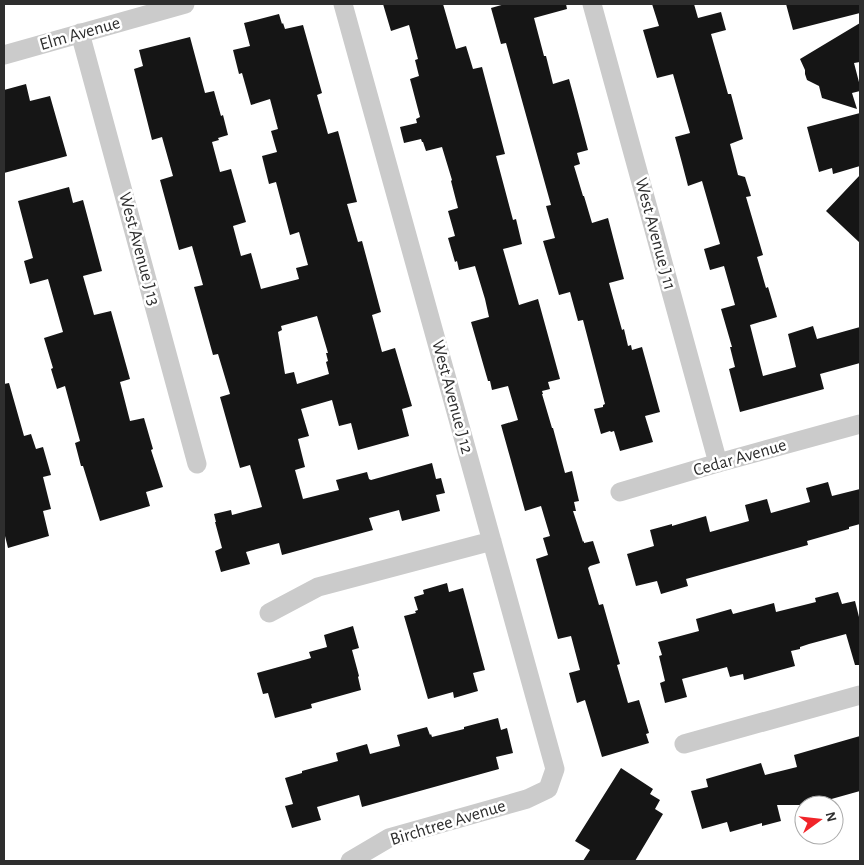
<svg xmlns="http://www.w3.org/2000/svg" width="864" height="865" font-family="'Alegreya Sans',sans-serif">
  <style>
    .building { fill: #151515; fill-rule: evenodd }
    .lines { fill: none; stroke-linecap: round; stroke-linejoin: round }
    .minor { stroke: #cbcbcb; stroke-width: 19 }
    .labels { text-anchor: middle; dominant-baseline: central; stroke-width: 5; stroke-linejoin: round; paint-order: stroke }
    .street-label { font-size: 18px; fill: #2e2e2e; stroke: #fff }
  </style>
  <rect width="100%" height="100%" fill="#fff"/>
  <!-- building -->
  <path class="building" d="M383 4H443L456 49 466 46 473 69 482 67 505 154 496 156 513 220 516 219 522 244 503 249 519 305 538 299 560 379 548 382 550 389 542 391 543 394H542L552 428H553L565 473 572 471 579 501 574 502 576 511H573L583 542 584 541V543L593 541 600 563 590 566 588 568 599 605 603 604 620 664 617 665 628 703 639 700 649 733 646 734 649 743 602 757 585 700 577 703 569 673 580 670 571 636 558 639 536 559 548 555 543 538 550 536 541 506 525 511 501 425 518 420 508 386 492 390 490 381H488L471 322 489 317 485 299 475 266 459 270 457 261 455 262 448 238 455 236 448 211 458 208 451 181 452 180 442 147 426 151 423 142H422L421 139 404 143 400 127 417 123 416 119 420 117 410 79 419 76 415 60 418 59 409 25 391 31Z
    M505 4H566L567 9 534 18 544 56H546L553 84 569 79 575 101 588 150 577 153 580 164 574 166 583 196H584L592 223 608 218 624 279 609 283 622 330 624 329 628 346 631 345 632 350 642 347 660 412 645 416 653 442 620 451 614 431 611 432 610 431 601 434 594 409 603 407V405L605 404 583 320 578 321 570 292 559 295 543 241 555 238 546 206 551 205 506 43 501 44 491 8Z
    M652 4H694L698 18 721 12 726 30 711 34 728 94H731L743 139 730 144 738 175 745 177 751 196 746 197 763 255 757 257 766 288 768 287 777 317 750 325 763 376 796 367 788 334 813 326 817 339 860 327V363L820 374 824 389 740 412 729 369 735 367 730 347H732L721 309 735 305 724 266 710 270 704 249 720 244 702 181 688 186 682 163 675 137 690 133 673 74 657 78 643 30 659 26Z
    M786 4H860V13L793 30Z
    M279 14 282 24 283 23 285 29 303 25 322 93 317 95 328 134 338 131 357 202 347 204 358 242 362 241 381 312 372 315 382 352 395 348 412 406 402 409 409 436 358 450 351 423 339 426 332 400 301 409 309 436 298 439 305 467 295 470 303 499 339 490 336 480 367 472 369 479 371 480 432 463 436 479 441 478 445 493 436 495 440 511 402 521 399 510 369 518 373 530 282 555 279 543 246 552 250 564 221 572 215 551 222 548 215 522H216L214 514 231 510 232 515 262 507 250 465 240 468 229 429 220 397 230 394 218 354 213 355 194 287 203 285 192 246 179 250 160 180 173 176 162 137 152 140 134 69 143 66 139 50 190 37 205 93 214 91 221 116 223 115 228 135 218 138 219 140 212 142 220 172 231 169 246 222 233 226 241 256 251 253 261 289 299 279 296 268 308 265 299 232 290 235 276 182 269 184 262 156 277 152 271 131 278 129 270 99 251 105 242 73 239 74 233 50 250 46 244 23ZM317 316 328 353H326L328 361 326 362 329 374 297 384 294 372 285 374 278 332 282 330 281 326Z
    M860 23V62L854 63 860 86V91L852 93 857 109 822 98 819 86 807 80 805 74V70L800 59Z
    M26 84 30 101 50 96 67 156 4 173V90Z
    M860 113V166L833 174 832 168 819 172 807 127Z
    M860 175V243L826 211Z
    M69 187 73 203 83 200 102 271 83 276 94 315 111 311 130 379 120 382 130 421 144 418 153 449 151 450 163 487 146 492 150 506 100 521 83 466H81L75 443 80 441 65 386 57 389 51 369 53 368 44 338 63 332 48 279 30 284 24 261 33 258 18 201Z
    M9 383 24 436 31 434 36 449 43 447 51 475 43 477 51 509 43 511 49 536 8 548 4 532V384Z
    M828 482 832 496 860 489V524L849 527V529L807 541 808 545 686 579 688 586 661 594 657 581 636 586 627 554 654 546 650 530 672 524V526L706 516 710 532 749 521 745 505 767 499 771 513 810 502 806 488Z
    M447 583 449 592 463 588 485 670 473 673 478 691 454 698 453 692 428 699 404 616 416 613 415 611 418 610 414 597 424 594 423 590Z
    M838 592 842 604 855 601 860 621V665H855L846 634 809 644 800 647V649L791 651 795 666 744 680 743 674 730 677 727 667 682 679 687 697 665 703 660 683 665 681 659 656 662 655 658 642 699 631 696 619 731 609 733 614 774 603 776 612 816 602 815 598Z
    M353 626 359 648 352 650 359 676 358 677 361 690 311 704 312 708 275 718 268 693 263 694 257 673 311 658 309 652 327 647 324 635Z
    M498 718 501 730 507 728 513 753 496 757 499 769 362 807 359 795 317 807 321 820 292 828 285 806 293 804 285 778 302 773V771L338 761 336 753 367 744 370 754 400 746 397 735 427 727 430 735 431 734 432 737 464 729V727Z
    M860 736V791L810 805H777L781 821 762 826V823L730 832 727 822 702 829 691 791 708 787 706 779 761 763 765 775 797 767 794 755Z
    M621 768 653 789 650 794 660 800 655 809 663 814 635 861H583L590 850 575 841Z"/>
  <g class="lines">
    <!-- minor -->
    <path class="minor" d="M343 4 555 769 548 789 527 799 389 838 350 861
      M592 4 718 463
      M80 33 197 464
      M4 55 185 4
      M620 492 718 463 860 424
      M269 613 318 587 492 541
      M684 744 860 695"/>
  </g>
  <g class="labels">
    <!-- street labels -->
    <g class="street-label">
      <text transform="translate(80 34) rotate(-16)">Elm Avenue</text>
      <text transform="translate(655 234) rotate(75)">West Avenue J 11</text>
      <text transform="translate(139 249) rotate(75)">West Avenue J 13</text>
      <text transform="translate(452 397) rotate(75)">West Avenue J 12</text>
      <text transform="translate(740 458) rotate(-16)">Cedar Avenue</text>
      <text transform="translate(448 823) rotate(-17)">Birchtree Avenue</text>
    </g>
  </g>
  <!-- border -->
  <rect width="864" height="865" fill="none" stroke="#2e2e2e" stroke-width="10"/>
  <!-- north arrow -->
  <g transform="translate(819 820) rotate(75)"><circle r="24" fill="#ffffff" stroke="#ababab"/>
  <path d="M0-4L9 19L0 12L-9 19Z" fill="#f12429"/>
  <text y="-8" font-size="14" font-weight="bold" text-anchor="middle" fill="#2e2e2e">N</text>
  </g>
</svg>
